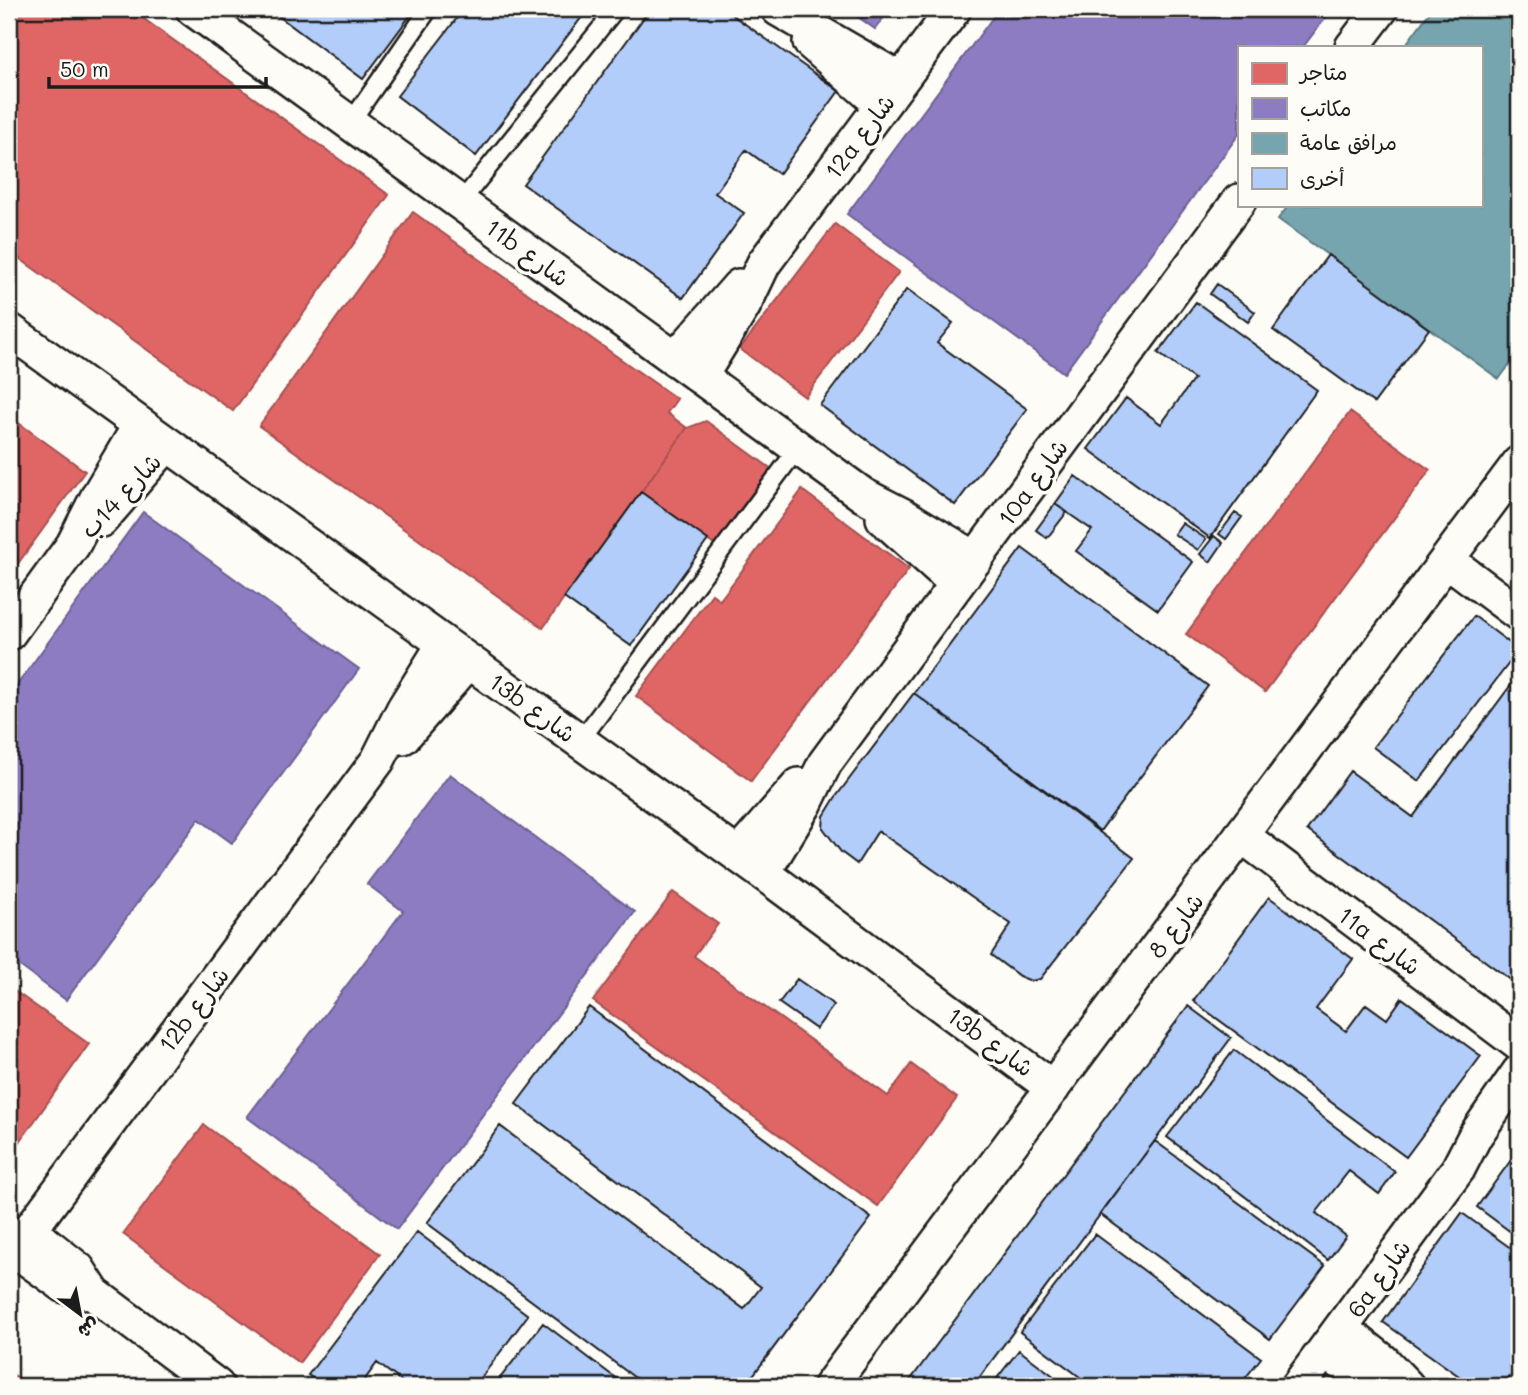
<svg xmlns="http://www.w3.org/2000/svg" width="1528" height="1395" font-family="Mali,'Playpen Sans Arabic',sans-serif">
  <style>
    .shops { fill: #e06666; stroke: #a55050; stroke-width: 2 }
    .offices { fill: #8e7cc3; stroke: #6c5f91; stroke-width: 2 }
    .public { fill: #76a5af; stroke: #5b7c83; stroke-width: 2 }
    .building { fill: #b2cdfa; stroke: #1c1c1c; stroke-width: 2 }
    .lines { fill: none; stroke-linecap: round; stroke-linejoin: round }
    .service-casing { stroke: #1c1c1c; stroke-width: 21 }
    .minor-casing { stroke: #1c1c1c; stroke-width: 38 }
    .service { stroke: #fdfcf7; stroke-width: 16 }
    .minor { stroke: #fdfcf7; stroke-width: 33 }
    .labels { text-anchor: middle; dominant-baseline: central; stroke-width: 7; stroke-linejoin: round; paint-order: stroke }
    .street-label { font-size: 24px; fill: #1c1c1c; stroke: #fdfcf7 }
  </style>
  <rect width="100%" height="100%" fill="#fdfcf7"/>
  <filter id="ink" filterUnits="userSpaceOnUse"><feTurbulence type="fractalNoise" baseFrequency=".0143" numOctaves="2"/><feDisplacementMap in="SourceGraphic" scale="14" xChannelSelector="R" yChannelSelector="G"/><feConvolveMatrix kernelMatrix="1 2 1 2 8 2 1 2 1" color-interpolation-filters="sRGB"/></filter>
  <g filter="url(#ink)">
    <!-- shops -->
    <path class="shops" d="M9 9H130L389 195 233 411 9 251Z
      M413 212 677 399 667 413 687 428 543 628 259 426Z
      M835 224 899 272 805 397 740 349Z
      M1350 412 1430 470 1265 692 1186 634Z
      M9 416 85 471 9 576Z
      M706 421 773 470 717 547 641 492 687 428Z
      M802 490 909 569 751 781 636 696 712 594 720 600Z
      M673 892 718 924 694 956 888 1096 911 1064 957 1098 878 1206 593 1001Z
      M9 987 89 1044 9 1157Z
      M204 1125 380 1254 299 1363 123 1234Z
      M14 1375 30 1386H9Z"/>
    <!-- offices -->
    <path class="offices" d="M847 9H890L875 29Z
      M999 9H1332L1303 47H1239V134L1064 373 847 214Z
      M143 512 359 669 232 843 199 819 66 1000 9 958V696Z
      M450 774 635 912 397 1229 247 1117 403 911 367 884Z"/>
    <!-- public -->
    <path class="public" d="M1432 9H1519V352L1499 379 1278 219 1289 205H1481V47H1404Z"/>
    <!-- building -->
    <path class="building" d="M269 9H415L363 79Z
      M464 9H588L476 156 397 96Z
      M650 9H724L839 91 779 174 746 150 715 193 744 213 683 298 523 184Z
      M1328 255 1429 329 1374 403 1273 330Z
      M1217 284 1255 312 1248 322 1210 294Z
      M907 289 953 323 937 343 1027 409 955 505 820 405Z
      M1196 302 1317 390 1210 538 1088 449 1126 398 1161 424 1194 379 1158 353Z
      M1075 476 1193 562 1158 610 1076 551 1092 530 1055 504Z
      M641 492 708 540 631 646 564 598Z
      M1055 504 1067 512 1047 538 1036 530Z
      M1235 513 1242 517 1226 539 1219 534Z
      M1182 523 1206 539 1198 550 1174 534Z
      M1214 536 1223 543 1210 562 1200 554Z
      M1022 548 1208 686 1100 831 914 693Z
      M1474 616 1519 650 1419 781 1373 747Z
      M1519 674V986L1307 830 1350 771 1413 817Z
      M914 693 1134 858 1040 979 1031 981 1019 976 991 955 1011 924 878 831 857 864 841 852 823 828 824 816 835 798Z
      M1269 897 1353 959 1316 1009 1346 1031 1366 1004 1387 1019 1402 998 1481 1056 1406 1157 1193 1001Z
      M797 979 834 1005 816 1029 779 1003Z
      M1188 1006 1231 1038 973 1386H906Z
      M589 1007 871 1218 745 1386H646L427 1223 500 1126 744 1309 761 1287 516 1104Z
      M1234 1050 1395 1172 1379 1194 1349 1171 1316 1213 1346 1236 1328 1260 1167 1137Z
      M1155 1141 1325 1266 1270 1339 1100 1214Z
      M1519 1149V1238L1477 1207Z
      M1462 1213 1519 1254V1364L1503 1386H1473L1383 1322Z
      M417 1232 528 1315 475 1386H408L377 1363 360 1386H324L308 1375Z
      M1095 1234 1261 1358 1239 1386H1092L1020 1332Z
      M543 1323 626 1386H494Z
      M1019 1350 1067 1386H991Z"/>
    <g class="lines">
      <defs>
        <path id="service" d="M350 123 429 9
          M460 203 616 9
          M580 741 798 448"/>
        <path id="minor" d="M193 9 863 495 904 516 976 559
          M778 9 901 80
          M810 42 882 105
          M1352 47 1381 9
          M9 330 763 873 1053 1088
          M675 359 739 286
          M700 377 744 305 764 263 954 9
          M883 518 957 584
          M101 520 167 444
          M1447 560 1519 614
          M9 633 73 545 99 494 140 425
          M403 737 469 661
          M1241 835 1519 1044
          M738 855 799 785
          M763 873 805 804 825 763 1239 201
          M29 1230 78 1269 94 1294 217 1386
          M15 1250 65 1286 94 1294
          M9 1258 378 760 404 708 444 644
          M1341 1328 1383 1361 1407 1386
          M1323 1352 1380 1386
          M830 1386 1519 463
          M1298 1386 1458 1169 1475 1136 1519 1072"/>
      </defs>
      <!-- service casing -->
      <use href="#service" class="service-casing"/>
      <!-- minor casing -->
      <use href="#minor" class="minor-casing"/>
      <!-- service -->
      <use href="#service" class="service"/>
      <!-- minor -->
      <use href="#minor" class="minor"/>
    </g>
  </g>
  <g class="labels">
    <!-- street labels -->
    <g class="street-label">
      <text transform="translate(859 136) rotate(-53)">12a شارع</text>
      <text transform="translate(528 252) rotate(36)">11b شارع</text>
      <text transform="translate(1032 482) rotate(-54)">10a شارع</text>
      <text transform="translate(120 495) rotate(-47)">شارع 14ب</text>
      <text transform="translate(533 707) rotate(36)">13b شارع</text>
      <text transform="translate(1175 925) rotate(-53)">شارع 8</text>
      <text transform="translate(1380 940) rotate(37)">11a شارع</text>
      <text transform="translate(193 1009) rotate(-53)">12b شارع</text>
      <text transform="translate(991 1041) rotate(36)">13b شارع</text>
      <text transform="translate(1378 1278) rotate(-54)">6a شارع</text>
    </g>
  </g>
  <!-- margin -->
  <rect width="1528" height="1395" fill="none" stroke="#fdfcf7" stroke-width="35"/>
  <rect x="18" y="18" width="1493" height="1360" fill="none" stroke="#1c1c1c" stroke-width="2.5" filter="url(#ink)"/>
  <!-- legend -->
  <rect x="1238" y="46" width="245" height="161" fill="#fdfcf7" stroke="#a3a29f" stroke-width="2"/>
  <rect x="1252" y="63" width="35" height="21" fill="#e06666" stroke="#a3a29f" stroke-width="2"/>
  <text x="1300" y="80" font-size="21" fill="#1c1c1c">متاجر</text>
  <rect x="1252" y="98" width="35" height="21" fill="#8e7cc3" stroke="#a3a29f" stroke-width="2"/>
  <text x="1300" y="116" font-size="21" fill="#1c1c1c">مكاتب</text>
  <rect x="1252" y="133" width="35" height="21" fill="#76a5af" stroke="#a3a29f" stroke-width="2"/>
  <text x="1300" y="150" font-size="21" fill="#1c1c1c">مرافق عامة</text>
  <rect x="1252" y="168" width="35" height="21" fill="#b2cdfa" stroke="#a3a29f" stroke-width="2"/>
  <text x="1300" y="186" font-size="21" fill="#1c1c1c">أخرى</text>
  <!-- north arrow -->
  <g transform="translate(80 1314) rotate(148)" stroke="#fdfcf7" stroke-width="5" paint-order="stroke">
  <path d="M0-5L12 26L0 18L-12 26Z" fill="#1c1c1c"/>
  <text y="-10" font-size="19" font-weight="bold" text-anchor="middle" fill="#1c1c1c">ش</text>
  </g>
  <!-- scale -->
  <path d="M49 77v10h217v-10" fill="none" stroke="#1c1c1c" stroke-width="3.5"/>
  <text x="60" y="77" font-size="21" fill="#1c1c1c" stroke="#fdfcf7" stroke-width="5" paint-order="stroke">50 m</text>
</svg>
